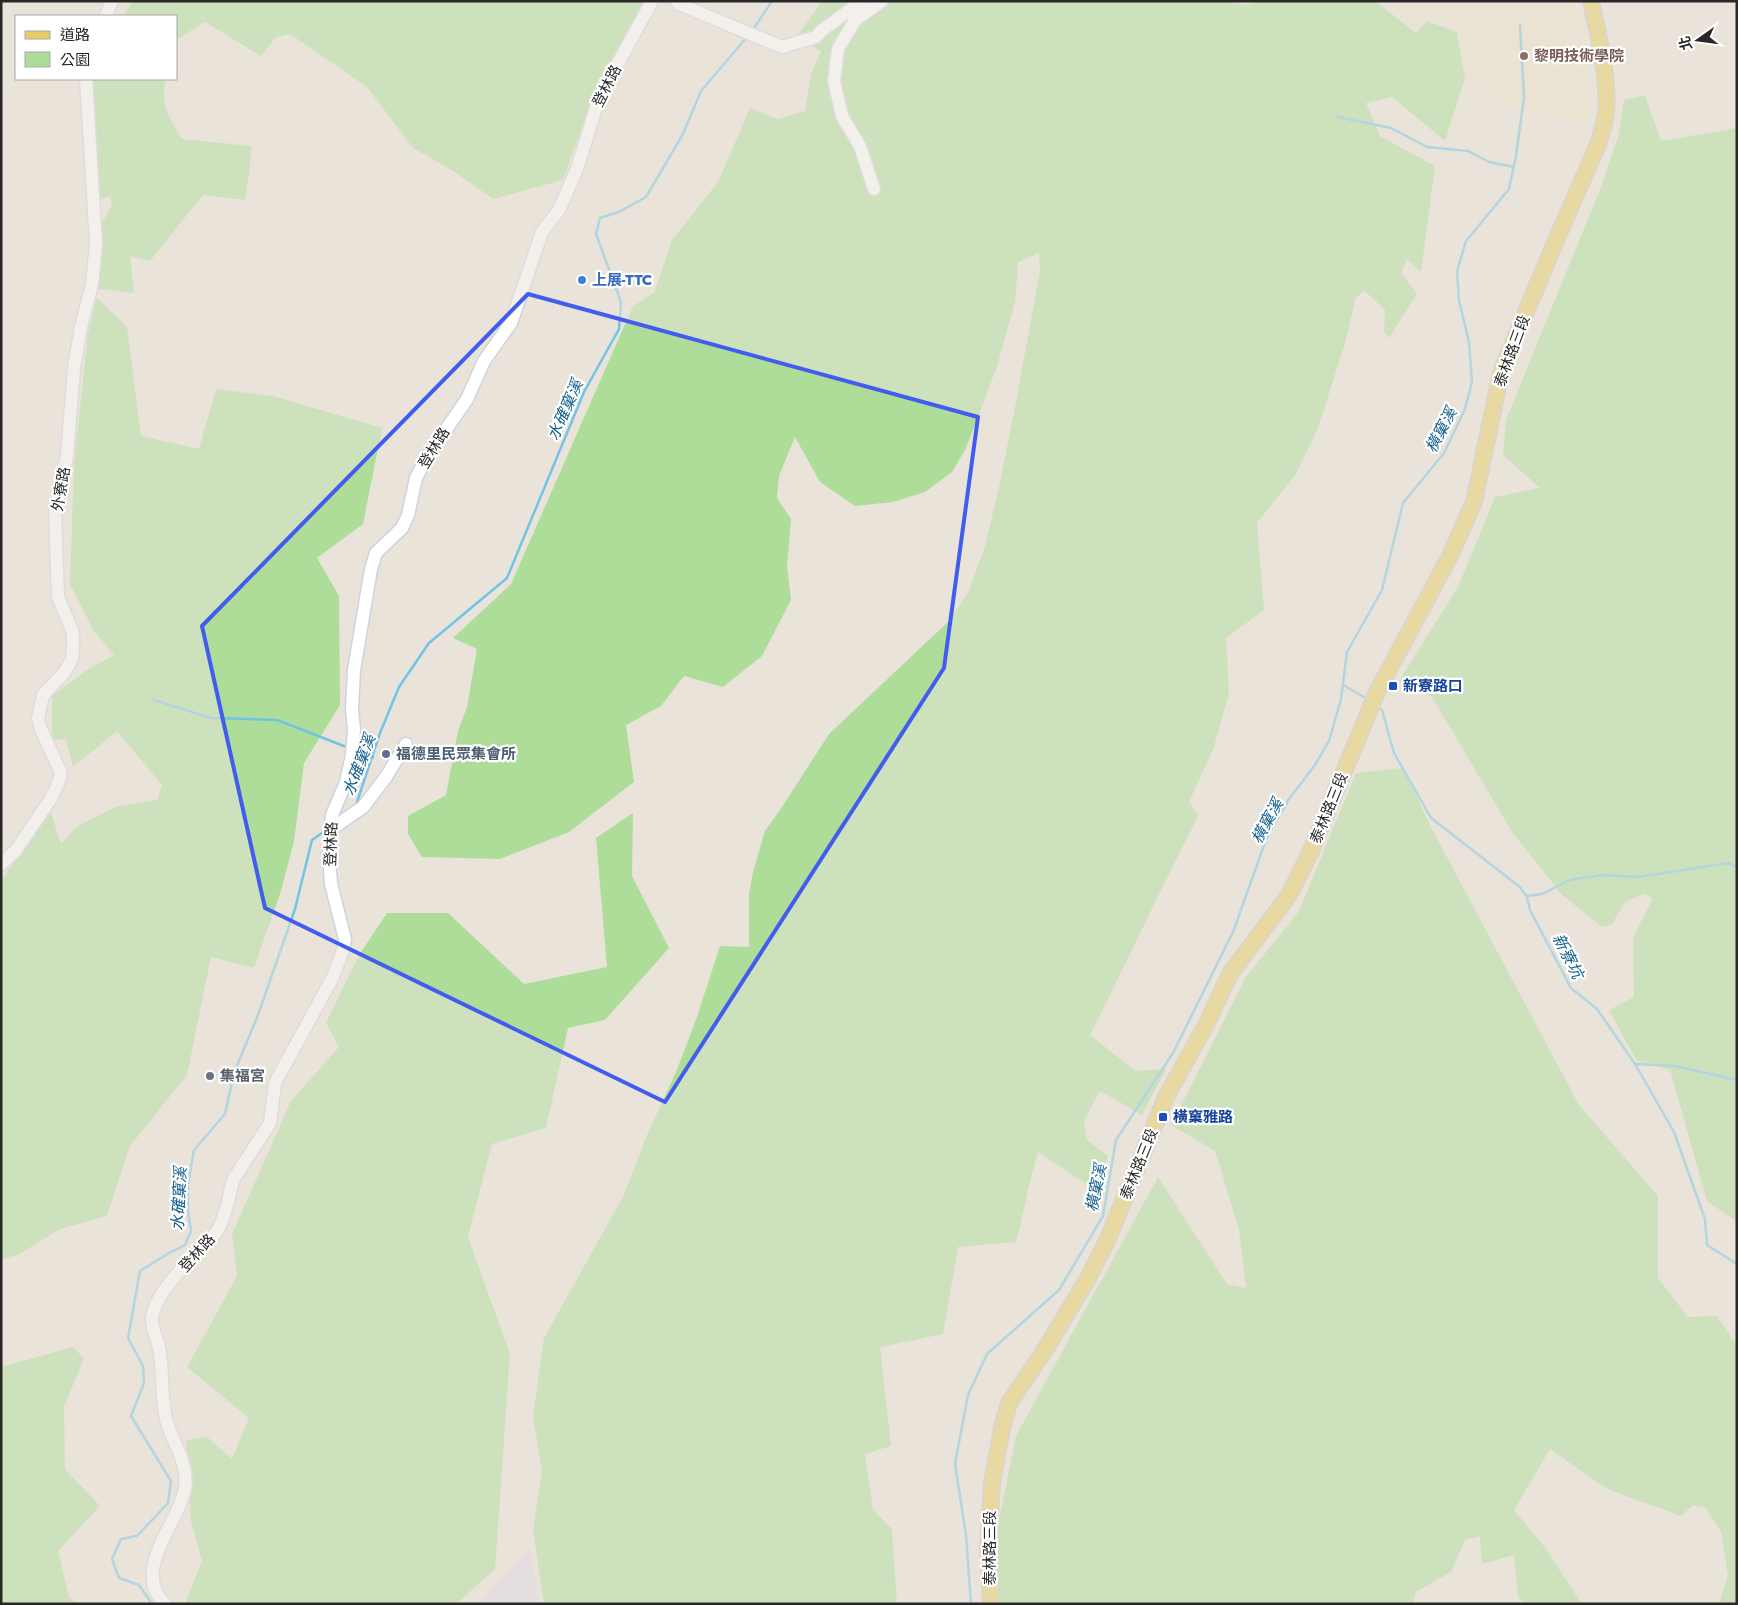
<svg xmlns="http://www.w3.org/2000/svg" width="1738" height="1605" font-family="Jost,'Noto Sans TC',sans-serif">
  <style>
    .industrial { fill: #dddae2 }
    .education { fill: #ebe1ca }
    .green { fill: #aedd99 }
    .lines { fill: none; stroke-linecap: round; stroke-linejoin: round }
    .stream { stroke: #72c4e6; stroke-width: 2.5 }
    .minor-casing { stroke: #cfd2e0; stroke-width: 15 }
    .major-casing { stroke: #c3c3c3; stroke-width: 18 }
    .minor { stroke: #fff; stroke-width: 12 }
    .major { stroke: #e7cc61; stroke-width: 15 }
    .marked { fill: none; stroke: #425dee; stroke-width: 4; stroke-linejoin: round }
    .education-dot { fill: #8d6e63; stroke: #fff; stroke-width: 2 }
    .shop-dot { fill: #3f7fe0; stroke: #fff; stroke-width: 2 }
    .transit-dot { fill: #1a4fb4; stroke: #fff; stroke-width: 2 }
    .service-dot { fill: #5c6f8a; stroke: #fff; stroke-width: 2 }
    .worship-dot { fill: #6b7280; stroke: #fff; stroke-width: 2 }
    .labels { text-anchor: middle; dominant-baseline: central; stroke-width: 4.5; stroke-linejoin: round; paint-order: stroke }
    .education-label { font-size: 15px; font-weight: bold; fill: #785e54; stroke: #fff; text-anchor: start }
    .street-label { font-size: 15px; fill: #282828; stroke: #fff }
    .shop-label { font-size: 15px; font-weight: bold; fill: #366cbe; stroke: #fff; text-anchor: start }
    .transit-label { font-size: 15px; font-weight: bold; fill: #164399; stroke: #fff; text-anchor: start }
    .service-label { font-size: 15px; font-weight: bold; fill: #4e5e75; stroke: #fff; text-anchor: start }
    .worship-label { font-size: 15px; font-weight: bold; fill: #5b616d; stroke: #fff; text-anchor: start }
    .water-label { font-size: 16px; font-style: italic; fill: #15618e; stroke: #fff }
  </style>
  <rect width="100%" height="100%" fill="#e9e3da"/>
  <!-- industrial -->
  <path class="industrial" d="M530 1547 539 1604H479Z"/>
  <!-- education -->
  <path class="education" d="M1385 1H1575L1593 101V109L1589 116 1579 123H1572L1491 100 1466 74 1460 38V27L1425 17 1415 27Z"/>
  <!-- green -->
  <path class="green" d="M133 1H644L597 85 563 180 493 199 453 171 413 148 367 87 290 34 276 37 261 56 205 22 176 40V16H123Z
    M822 1H1227L1246 5 1256 1H1375L1416 33 1427 21 1457 32 1465 78 1445 141 1392 97 1366 103 1380 136 1435 166 1421 272 1407 259 1401 273 1417 294 1389 338 1384 332 1385 310 1365 291 1356 297 1345 343 1318 428 1296 474 1257 523 1264 610 1226 638 1229 693 1214 747 1189 802 1199 815C1161 888 1127 962 1090 1035L1136 1071 1166 1069 1142 1115 1100 1091 1084 1120 1087 1140 1108 1156 1097 1191 1038 1152C1029 1182 1024 1212 1016 1242L958 1247 943 1334 880 1347 891 1446 865 1454 873 1510 892 1529 897 1604H544L533 1530 542 1471 533 1416 544 1338 624 1195 647 1135 676 1072 697 1017 720 946 749 947V894L753 872 765 831 780 810 829 734 948 622 968 593 985 546 999 487 1015 407 1040 271 1039 253 1018 262 1015 302 997 366 979 415 965 450 952 472 925 492 893 502 855 506 820 482 795 437 779 476 777 498 791 519 787 566 791 600 762 656 723 687 684 676 661 706 626 725 634 782 569 832 500 859 422 857 408 834V816L446 795 458 731 467 707 477 649 453 638 511 584 633 306 654 293 672 240 718 182 750 108 778 119 805 111 811 74 821 51 796 38Z
    M89 79H166C160 104 169 118 182 139L251 146 250 167 245 200 203 195 150 261 130 256 134 293 93 288 100 226 112 206 110 196 97 201Z
    M1645 95 1661 141 1737 128V1222L1707 1201 1670 1070 1637 1061 1609 1010 1634 997 1633 937 1653 898 1643 894 1625 902 1612 924 1602 927 1562 895 1512 832 1432 697 1399 681 1458 587 1495 497 1540 488 1503 455 1506 420 1601 187 1619 134 1624 100Z
    M97 298 127 327 141 436 199 449 216 389 273 396 382 428 363 524 317 558 339 596 340 705 304 763 294 841 281 891 254 968 211 957 187 1075 130 1146 107 1216 60 1229 18 1255 1 1259V881L50 810 61 844 76 827 116 807 157 800 162 785 117 731 73 767 66 739 52 740V696L87 670 114 655 94 631 70 584 74 464 88 333Z
    M1403 768 1432 829 1579 1105 1658 1196V1278L1688 1317 1717 1316 1737 1346V1604H1719L1728 1576 1721 1532 1705 1507 1693 1505 1681 1516 1607 1489 1550 1449 1514 1510 1543 1545 1582 1604H1525L1518 1597 1514 1555 1482 1564 1480 1536 1465 1540 1451 1572 1416 1592 1413 1604H998V1525L1016 1436 1158 1177 1227 1284 1246 1288 1239 1230 1215 1151 1171 1125 1246 977 1299 911 1356 773Z
    M633 813 632 876 669 948 605 1020 568 1028 546 1128 492 1144 468 1237 510 1354 495 1569 456 1604H185L202 1561 191 1521 186 1440 207 1437 232 1459 249 1418 187 1367 237 1276 232 1234 291 1101 339 1047 326 1023 359 955 387 913H448L524 984 607 967 596 838Z
    M73 1347 84 1358 64 1407 65 1469 100 1506 58 1551 69 1597 78 1604H1V1367Z"/>
  <g class="lines">
    <!-- stream -->
    <path class="stream" d="M752 31 772 1
      M1338 117 1391 128 1427 147 1468 151 1489 162 1514 167
      M1343 685 1369 700
      M154 700 211 718 277 720 349 748
      M1377 707 1382 710 1394 753 1431 818 1520 887 1527 897 1530 910 1571 988 1597 1009 1635 1064 1674 1132 1705 1219 1707 1245 1737 1264
      M357 751 373 757
      M356 805 380 733 399 687 429 643 507 578 584 392 619 329 621 302 596 234 600 218 619 212 646 197 683 134 701 91 747 37
      M1527 896 1542 894 1570 880 1601 875 1639 877 1728 863 1737 867
      M1635 1064 1675 1066 1737 1080
      M152 1604 139 1585 119 1578 112 1559 121 1539 137 1536 168 1503 171 1481 131 1416 144 1383 143 1366 128 1338 140 1271 169 1253 185 1245 191 1231 188 1212V1184L194 1150 225 1114 234 1073 258 1015 295 909 312 840 325 831
      M971 1604 966 1535 955 1464 968 1395 987 1354 1059 1290 1103 1216 1116 1140 1173 1053 1233 932 1267 837 1289 799 1315 765 1329 741 1341 699 1347 652 1382 590 1403 503 1444 453 1465 409 1472 382 1469 342 1459 301 1457 271 1466 241 1509 189 1516 156 1524 97 1520 25"/>
    <defs>
      <path id="minor" d="M677 1 679 4 782 47 816 37 821 31 862 1
        M106 16 112 1
        M874 189 860 146 842 116 834 81 838 49 855 20 882 1
        M330 830 363 807 386 777 406 744
        M1 865 16 850 50 800 58 784 61 773 40 727 38 718 43 695 64 673 72 659 73 648V633L58 597 55 512 67 456 74 368 81 327 92 284 96 244 86 79
        M165 1604C130 1570 179 1524 185 1488 189 1465 174 1444 167 1423 160 1399 164 1371 159 1347 157 1338 151 1327 152 1318 155 1290 197 1254 216 1233L221 1224 227 1206 233 1180 270 1123 275 1083 333 977 343 950 345 939 331 884 329 857 330 830 332 815 346 782 352 755 354 730 352 709 354 670 371 569 376 553 402 528 408 515 416 478 426 459 467 399 484 361 511 323 542 232 559 210 577 169 599 98 652 1"/>
      <path id="major" d="M991 1604 988 1548 992 1484 1002 1428 1009 1403 1043 1353 1087 1280 1107 1241 1166 1097 1206 1025 1230 974 1289 895 1310 853 1378 690 1450 556 1474 502 1501 372 1557 238 1599 142C1601 133 1605 122 1606 112 1609 76 1598 36 1591 1"/>
    </defs>
    <!-- minor casing -->
    <use href="#minor" class="minor-casing"/>
    <!-- major casing -->
    <use href="#major" class="major-casing"/>
    <!-- minor -->
    <use href="#minor" class="minor"/>
    <!-- major -->
    <use href="#major" class="major"/>
  </g>
  <!-- marked area -->
  <path d="M0 0H1738V1605H0ZM528 294 978 417 944 668 665 1102 265 908 202 626Z" fill="#e9e3da" fill-opacity=".55" fill-rule="evenodd"/>
  <path class="marked" d="M528 294 978 417 944 668 665 1102 265 908 202 626Z"/>
  <!-- markers -->
  <circle class="education-dot" cx="1524" cy="56" r="5"/>
  <circle class="shop-dot" cx="582" cy="280" r="5"/>
  <g class="transit-dot">
    <rect x="1388" y="681" width="10" height="10" rx="2.5"/>
    <rect x="1158" y="1112" width="10" height="10" rx="2.5"/>
  </g>
  <circle class="service-dot" cx="386" cy="754" r="5"/>
  <circle class="worship-dot" cx="210" cy="1076" r="5"/>
  <g class="labels">
    <!-- education labels -->
    <g class="education-label">
      <text x="1534" y="56">黎明技術學院</text>
    </g>
    <!-- street labels -->
    <g class="street-label">
      <text transform="translate(607 86) rotate(-63)">登林路</text>
      <text transform="translate(1512 351) rotate(-70)">泰林路三段</text>
      <text transform="translate(434 448) rotate(-59)">登林路</text>
      <text transform="translate(61 489) rotate(-80)">外寮路</text>
      <text transform="translate(1329 808) rotate(-68)">泰林路三段</text>
      <text transform="translate(331 844) rotate(-88)">登林路</text>
      <text transform="translate(1139 1164) rotate(-68)">泰林路三段</text>
      <text transform="translate(197 1253) rotate(-48)">登林路</text>
      <text transform="translate(990 1548) rotate(-90)">泰林路三段</text>
    </g>
    <!-- shop labels -->
    <g class="shop-label">
      <text x="592" y="280">上展-TTC</text>
    </g>
    <!-- transit labels -->
    <g class="transit-label">
      <text x="1403" y="686">新寮路口</text>
      <text x="1173" y="1117">橫窠雅路</text>
    </g>
    <!-- service labels -->
    <g class="service-label">
      <text x="396" y="754">福德里民眾集會所</text>
    </g>
    <!-- worship labels -->
    <g class="worship-label">
      <text x="220" y="1076">集福宮</text>
    </g>
    <!-- water labels -->
    <g class="water-label">
      <text transform="translate(565 410) rotate(-66)">水確窠溪</text>
      <text transform="translate(1441 430) rotate(-62)">橫窠溪</text>
      <text transform="translate(359 765) rotate(-69)">水確窠溪</text>
      <text transform="translate(1267 821) rotate(-61)">橫窠溪</text>
      <text transform="translate(1568 956) rotate(63)">新寮坑</text>
      <text transform="translate(1096 1188) rotate(-78)">橫窠溪</text>
      <text transform="translate(179 1199) rotate(-87)">水確窠溪</text>
    </g>
  </g>
  <!-- border -->
  <rect width="1738" height="1605" fill="none" stroke="#282828" stroke-width="5"/>
  <!-- legend -->
  <rect x="15" y="15" width="162" height="65" fill="#ffffff" stroke="#a9a9a9"/>
  <rect x="25" y="31" width="25" height="8" fill="#e7cc61" stroke="#a9a9a9"/>
  <text x="60" y="40" font-size="15" fill="#282828">道路</text>
  <rect x="25" y="52" width="25" height="15" fill="#aedd99" stroke="#a9a9a9"/>
  <text x="60" y="65" font-size="15" fill="#282828">公園</text>
  <!-- north arrow -->
  <g transform="translate(1698 40) rotate(256)" stroke="#ffffff" stroke-width="4" paint-order="stroke">
  <path d="M0-4L9 19L0 12L-9 19Z" fill="#282828"/>
  <text y="-8" font-size="14" font-weight="bold" text-anchor="middle" fill="#282828">北</text>
  </g>
</svg>
